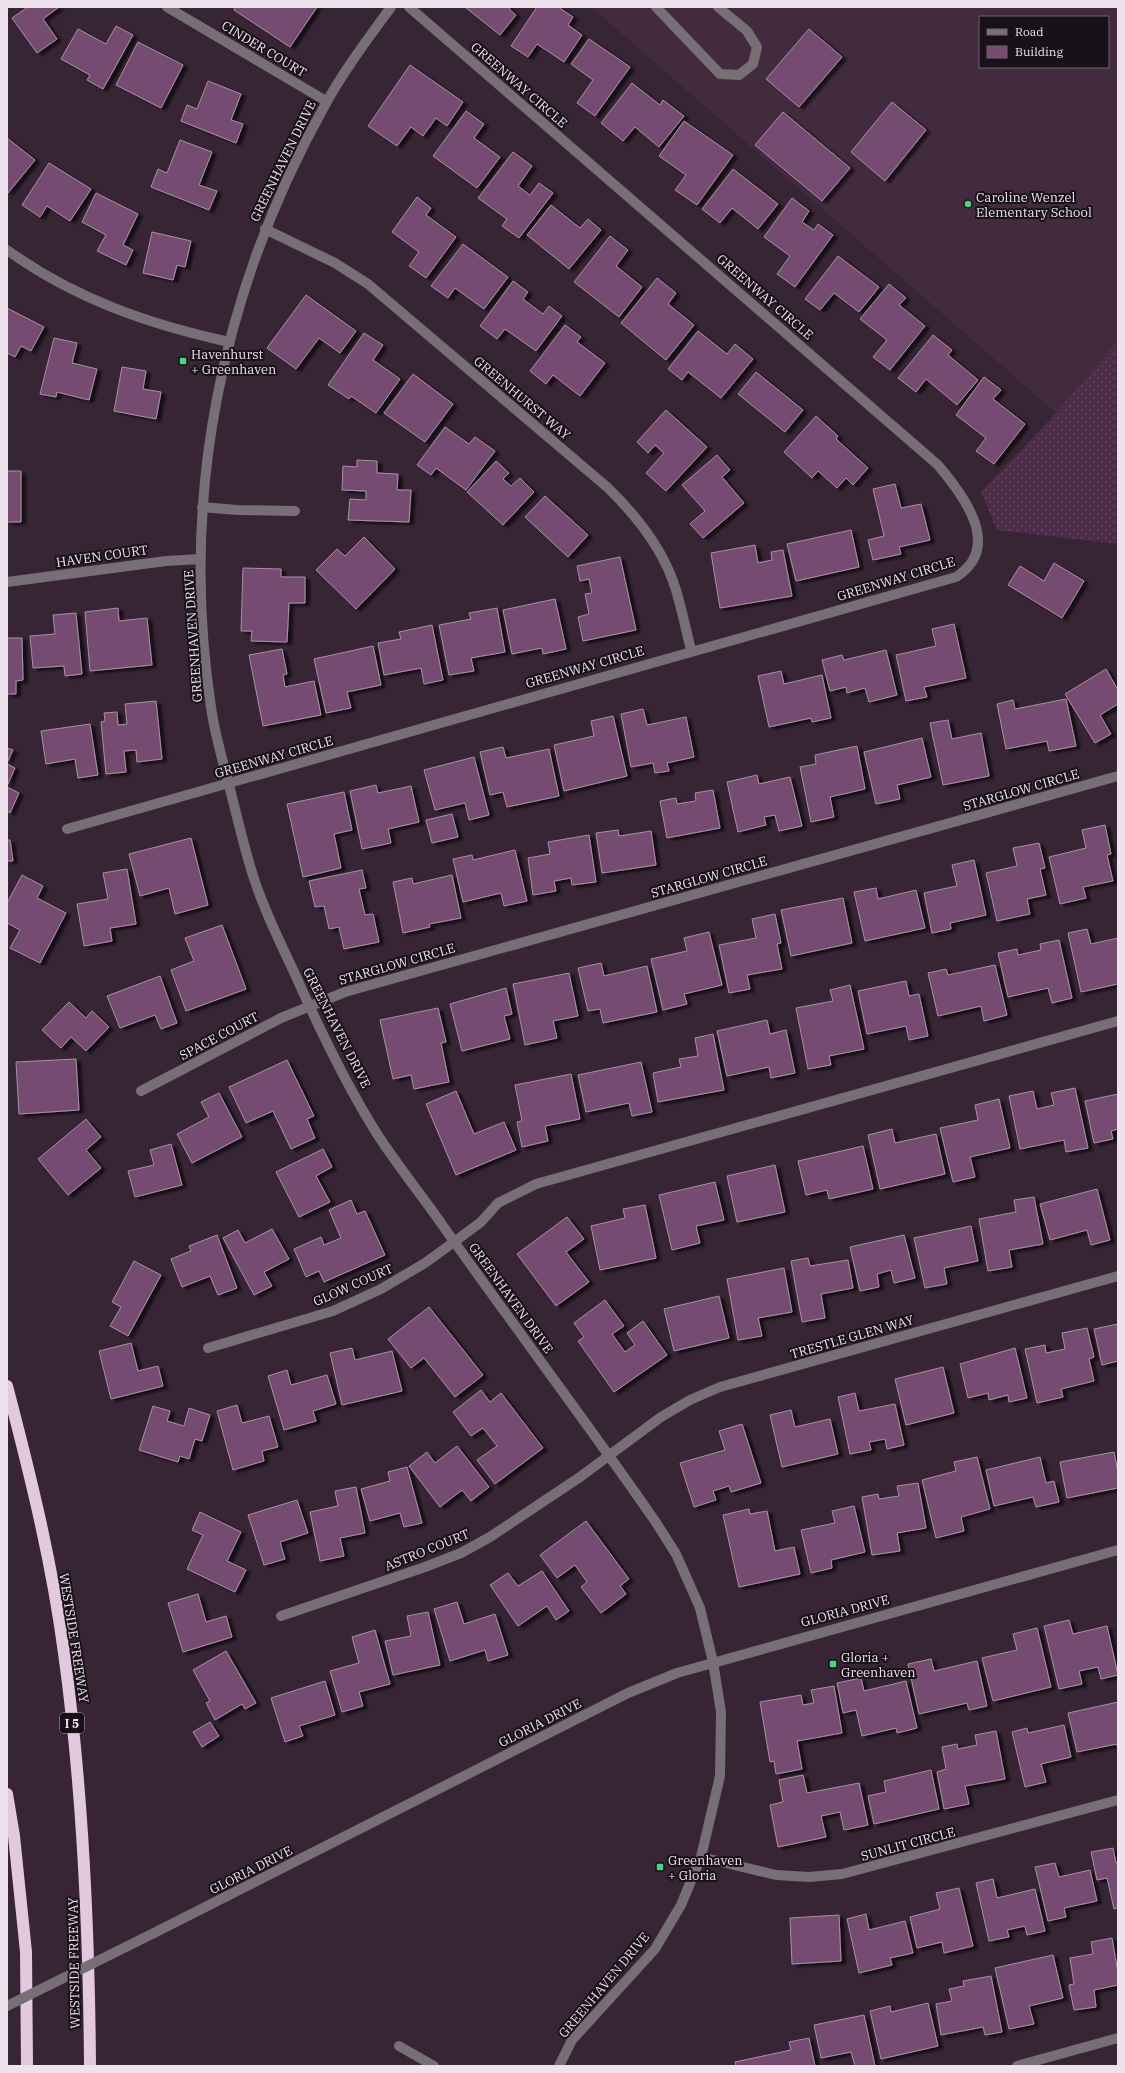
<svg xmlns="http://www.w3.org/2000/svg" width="1125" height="2073" font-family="'IBM Plex Serif',serif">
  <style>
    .built { fill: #422a3f; fill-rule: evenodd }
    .grass { fill: url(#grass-dots) }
    .building { fill: #764b71; stroke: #a891a4; filter: url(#shadow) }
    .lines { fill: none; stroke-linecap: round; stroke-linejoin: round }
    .minor { stroke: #776e76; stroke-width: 10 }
    .highway { stroke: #e2c9de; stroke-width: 12 }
    .minor-bridge { stroke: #776e76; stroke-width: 10 }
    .poi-dot { fill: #47d779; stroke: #191118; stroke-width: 1.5 }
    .labels { text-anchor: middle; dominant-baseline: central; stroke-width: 4; stroke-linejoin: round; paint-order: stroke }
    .shield { fill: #191118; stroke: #aea3ac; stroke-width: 1 }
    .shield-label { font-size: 12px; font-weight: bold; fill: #eee2ec }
    .street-label { font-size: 13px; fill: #eee2ec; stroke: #191118 }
    .poi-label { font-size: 13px; fill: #eee2ec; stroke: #191118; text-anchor: start }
  </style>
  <defs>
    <pattern id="grass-dots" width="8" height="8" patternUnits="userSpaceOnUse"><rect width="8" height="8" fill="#4d2c49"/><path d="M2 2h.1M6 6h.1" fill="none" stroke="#674a63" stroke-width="1.8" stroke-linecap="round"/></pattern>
    <filter id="shadow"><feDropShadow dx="4.5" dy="2.5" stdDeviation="1" flood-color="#0009"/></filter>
  </defs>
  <rect width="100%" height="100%" fill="#372434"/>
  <!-- built -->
  <path class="built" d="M591 7H1118V341L1056 413ZM980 17H1108V67H980Z"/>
  <!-- grass -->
  <path class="grass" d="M1118 341V544L997 530 981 492 1056 413Z"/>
  <!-- building -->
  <path class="building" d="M28 7H59L43 19 57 39 37 53 12 18Z
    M235 7H317L290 47 234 10Z
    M465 7H510L509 9 516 15 500 35Z
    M537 7H558L573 17 568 25 582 35 564 62 537 44 528 57 511 46Z
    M116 26 133 35 103 89 87 80 90 75 61 59 78 29 106 44Z
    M809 29 842 57 799 107 766 79Z
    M589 39 630 67 595 116 577 103 593 80 571 64Z
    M138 42 183 65 161 108 116 85Z
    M410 65 463 102 447 126 436 118 423 136 411 127 397 146 368 126Z
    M208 81 241 94 231 120 243 124 236 143 181 121 187 105 197 109Z
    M632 83 660 105 663 100 684 116 659 147 635 127 623 141 601 123Z
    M892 102 926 130 885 181 851 152Z
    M466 111 484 124 474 138 500 157 477 188 433 156Z
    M783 112 850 168 822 201 755 145Z
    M684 121 733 155 697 205 675 190 686 175 659 156Z
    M7 138 35 160 8 193 7 192Z
    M180 140 212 152 199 185 217 191 209 210 151 187 158 169 167 173Z
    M513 152 532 166 518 186 530 195 539 183 553 193 519 238 502 226 507 219 478 198Z
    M49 163 91 189 70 221 47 206 40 217 22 205Z
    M733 169 778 204 758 229 732 208 720 223 702 209Z
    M96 193 138 214 123 245 133 250 126 265 97 251 106 235 82 222Z
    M417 197 431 208 426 215 456 237 426 278 409 266 419 252 392 232Z
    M792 198 809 211 802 222 814 230 818 224 833 235 795 287 777 274 790 256 764 237Z
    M551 205 580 228 588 219 601 230 569 269 527 235Z
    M152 232 191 241 185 267 177 265 173 280 143 273Z
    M610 236 628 250 616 266 642 287 619 317 574 282Z
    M463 244 508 277 484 309 455 288 448 298 431 286Z
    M838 256 879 287 859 312 834 293 820 310 805 299Z
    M657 278 676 293 668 304 694 325 666 360 621 323Z
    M513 281 528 292 523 299 543 314 549 306 562 316 536 351 505 329 497 339 480 326Z
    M889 284 906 298 899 305 925 326 890 370 873 357 887 340 860 319Z
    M306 295 356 331 340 353 319 338 296 369 267 348Z
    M7 308 44 327 31 351 21 346 15 357 7 353Z
    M565 325 581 337 577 342 605 363 580 396 553 375 546 384 530 371Z
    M698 331 727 354 735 344 753 359 721 398 688 372 682 380 668 369Z
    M364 333 383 345 373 360 400 379 376 413 351 396 349 399 328 385Z
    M933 335 952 350 948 355 978 380 957 405 926 379 916 392 898 378Z
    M54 338 77 343 72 363 97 369 89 400 57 392 56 397 40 394Z
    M122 367 146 371 143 389 161 392 156 419 114 411Z
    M756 372 803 410 785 432 738 394Z
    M413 374 453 404 425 442 384 413Z
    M984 377 1001 390 993 399 1025 424 994 464 976 451 986 438 956 415Z
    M666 410 707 447 666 491 646 473 664 453 655 445 648 453 637 442Z
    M816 416 838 436 836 439 868 468 853 485 846 478 837 488 818 471 812 478 784 452Z
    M445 427 469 444 475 437 495 451 466 490 436 468 431 475 417 465Z
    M717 455 730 470 722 477 744 503 703 538 690 524 705 511 682 485Z
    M357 460 377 461V473L398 474 397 490H411L409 522 348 520 350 499 366 500V491L342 490 343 466 357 467Z
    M496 461 509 473 503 479 511 486 520 478 534 492 503 525 467 492Z
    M7 471H21V522H7Z
    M895 484 901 508 921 504 930 540 899 547 901 554 873 560 868 540 884 536 873 489Z
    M545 496 588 535 568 557 525 517Z
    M851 530 859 567 796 581 787 544Z
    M364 537 395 569 356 609 316 570 337 549 345 556Z
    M755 545 758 563 772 560 771 552 783 550 792 596 720 608 711 553Z
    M620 557 636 630 583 641 578 617 589 614 585 594 592 593 589 579 580 581 577 566Z
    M1054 563 1084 581 1062 618 1008 585 1020 566 1044 581Z
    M243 568 281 569V577H305V603H289L287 642 251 641 252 631H241Z
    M555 599 566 649 543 654 542 648 512 654 503 610Z
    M118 608 119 621 147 618 152 665 90 671 85 612Z
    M497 608 505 652 471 658 474 671 449 675 439 625 471 619 469 613Z
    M76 613 82 674 65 676 64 666 33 668 30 636 55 634 53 615Z
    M954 624 966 678 924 687 927 697 906 701 896 655 936 646 932 629Z
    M432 625 443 680 424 684 421 668 384 675 378 643 401 639 399 632Z
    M7 638H22L23 680 16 681V694H7Z
    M373 646 381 685 347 692 351 708 326 713 314 659Z
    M282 649 287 674 283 675 285 687 314 681 321 715 263 726 249 655Z
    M886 650 897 695 869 702 865 688 847 693 846 687 830 691 822 660 842 655 844 660Z
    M1106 669 1118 690V704L1100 715 1111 734 1095 743 1065 694Z
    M781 671 784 684 822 675 831 718 812 722 811 718 769 727 758 676Z
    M1066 699 1076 746 1049 751 1047 741 1006 749 997 704 1013 700 1015 709Z
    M156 701 162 759 137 762 136 750 124 751 126 772 106 774 101 722 105 721 104 713 117 712 118 725 127 724 125 704Z
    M643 709 647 725 686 717 694 757 667 763 669 771 655 773 653 763 631 767 621 714Z
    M613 716 627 776 564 791 554 745 594 736 591 721Z
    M948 720 952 739 981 733 989 776 943 785 930 723Z
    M90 724 98 775 78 778 75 759 46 764 41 731Z
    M922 738 931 777 897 785 900 799 876 804 864 752Z
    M857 746 865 789 830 797 834 817 811 822 800 767 816 764 815 755Z
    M503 747 506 758 549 749 559 796 507 807 503 792 490 795 480 752Z
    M7 748 13 750 7 763Z
    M474 757 489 815 469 820 465 803 435 810 424 770Z
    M7 764 15 768 7 786Z
    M757 775 759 784 790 777 802 826 779 831 775 815 764 817 766 825 738 832 727 782Z
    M376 785 378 793 411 786 419 822 388 829 391 843 362 849 350 791Z
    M7 787 19 793 10 813 7 811Z
    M713 790 720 828 667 838 660 801 676 798 677 804 696 801 695 793Z
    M344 792 352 830 334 834 341 868 303 877 287 804Z
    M452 814 458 837 432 843 426 820Z
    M1105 825 1111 854 1107 855 1113 881 1083 887 1086 898 1060 904 1049 857 1086 848 1082 830Z
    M618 830 619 836 651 831 656 865 602 873 596 833Z
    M589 835 596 882 572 885 571 878 554 881 556 891 533 895 528 858 550 854 548 842Z
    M191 838 208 905 175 914 169 888 140 896 129 854Z
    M7 840H10L13 861H7Z
    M1039 843 1045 868 1040 869 1046 895 1027 899 1030 914 997 921 986 873 1017 866 1013 848Z
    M515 850 527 901 504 906 501 893 463 902 453 859 472 855 473 860Z
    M974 860 986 915 950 923 951 929 932 933 924 893 957 886 952 865Z
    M127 869 136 924 110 928 112 941 84 946 77 904 108 899 103 873Z
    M362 870 366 888 359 889 365 915 373 914 379 942 344 949 339 927 329 929 324 906 315 907 309 881Z
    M22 875 43 886 37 898 66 913 40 963 10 948 20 930 7 923V903Z
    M452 875 461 918 429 924 430 927 403 933 393 882 412 878 413 884Z
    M876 888 878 899 916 890 925 928 865 941 854 892Z
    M843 898 852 943 791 956 781 910Z
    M775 914 781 943 777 944 782 969 747 975 750 989 729 993 719 945 756 938 752 919Z
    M222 925 246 989 186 1011 171 970 194 961 185 938Z
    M1087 929 1091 944 1118 938V984L1081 992 1068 933Z
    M709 932 722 985 684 994 687 1004 663 1010 651 959 687 951 684 938Z
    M1059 940 1072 998 1052 1003 1048 988 1008 997 998 953 1017 949 1018 955 1041 950 1040 944Z
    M601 963 604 976 647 966 657 1012 603 1023 600 1009 588 1011 578 968Z
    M995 965 1007 1015 984 1021 981 1006 938 1016 928 973 946 969 948 975Z
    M569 973 578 1016 553 1021 557 1038 525 1045 513 984Z
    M160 976 177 1023 161 1029 155 1015 120 1028 107 996Z
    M906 981 909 996 919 994 928 1036 909 1040 906 1026 867 1034 858 991Z
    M850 985 864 1049 829 1056 831 1065 808 1069 796 1008 833 1001 830 990Z
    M506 988 512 1014 504 1016 510 1039 462 1051 450 1004Z
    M69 1002 86 1018 92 1011 109 1027 86 1051 71 1037 61 1048 42 1030Z
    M438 1008 446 1042 441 1043 449 1082 414 1089 411 1075 393 1079 380 1020Z
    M767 1020 770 1034 786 1030 795 1073 771 1078 769 1067 727 1076 717 1031Z
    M713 1034 724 1090 658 1102 653 1073 681 1067 679 1059 698 1056 695 1038Z
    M76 1059 79 1110 19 1114 16 1062Z
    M287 1060 314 1116 307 1119 315 1138 291 1149 273 1111 246 1123 229 1087Z
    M641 1062 652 1112 632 1116 629 1103 586 1112 578 1075Z
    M571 1074 580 1119 545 1126 548 1141 522 1147 517 1122 522 1121 515 1085Z
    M1075 1088 1088 1148 1066 1152 1064 1140 1020 1149 1009 1096 1033 1091 1037 1109 1054 1105 1051 1093Z
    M456 1091 474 1134 504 1122 516 1150 456 1175 426 1104Z
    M219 1093 242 1137 192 1163 177 1134 209 1117 201 1102Z
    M1118 1094V1129L1111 1131 1113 1139 1094 1143 1085 1101Z
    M999 1099 1010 1148 970 1157 975 1177 953 1182 940 1128 978 1120 975 1105Z
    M86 1119 101 1137 86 1150 101 1168 68 1195 38 1159Z
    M892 1129 895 1143 936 1134 945 1174 880 1189 868 1135Z
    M171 1144 182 1185 135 1197 128 1171 154 1165 150 1150Z
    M863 1146 873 1189 829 1199 827 1190 806 1195 798 1161Z
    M323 1149 332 1167 316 1176 330 1202 299 1217 276 1172Z
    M775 1165 785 1212 737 1222 727 1176Z
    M715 1182 724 1220 696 1226 700 1243 672 1250 659 1195Z
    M1097 1189 1110 1240 1091 1245 1087 1230 1050 1240 1040 1204Z
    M1034 1197 1043 1244 1009 1250 1012 1267 988 1271 979 1219 1016 1212 1014 1200Z
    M351 1200 357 1214 365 1211 385 1255 324 1282 319 1271 306 1277 294 1249 321 1237 324 1245 341 1238 329 1210Z
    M645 1205 656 1258 600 1270 591 1226 625 1218 623 1209Z
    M567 1217 584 1239 566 1252 589 1282 556 1306 517 1254Z
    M971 1226 978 1261 944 1268 947 1284 925 1288 914 1238Z
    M272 1229 289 1259 264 1272 272 1286 254 1295 223 1238 238 1230 245 1243Z
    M217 1235 237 1288 218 1295 210 1276 182 1287 171 1259 191 1251 189 1246Z
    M904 1235 915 1278 894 1283 891 1270 877 1274 879 1287 860 1291 850 1247Z
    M808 1258 810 1266 848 1260 853 1288 821 1294 825 1318 802 1322 791 1261Z
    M134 1261 161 1275 128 1336 110 1326 121 1307 112 1302Z
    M784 1268 792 1312 758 1318 762 1336 738 1340 727 1279Z
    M719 1296 729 1338 674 1351 664 1309Z
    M605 1300 624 1326 612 1334 625 1352 635 1345 627 1333 643 1321 667 1355 614 1392 578 1341 584 1337 574 1323Z
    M429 1307 483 1375 455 1397 424 1358 411 1368 388 1339Z
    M1118 1324V1361L1102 1365 1094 1329Z
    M1087 1328 1094 1357 1089 1359 1094 1381 1061 1389 1063 1397 1037 1403 1025 1349 1045 1345 1046 1353 1065 1349 1062 1333Z
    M131 1343 138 1371 158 1366 163 1386 111 1399 99 1351Z
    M352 1348 355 1360 392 1351 402 1391 342 1405 330 1353Z
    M1015 1348 1027 1398 1009 1402 1008 1395 989 1400 988 1393 968 1398 960 1364Z
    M943 1367 954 1413 906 1425 895 1379Z
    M287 1370 291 1385 327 1375 336 1404 313 1411 316 1421 284 1430 268 1376Z
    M481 1390 490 1402 501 1393 543 1448 495 1484 477 1460 497 1446 483 1428 471 1436 453 1412Z
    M855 1393 859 1411 895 1404 904 1445 887 1449 885 1439 869 1442 871 1450 850 1454 838 1397Z
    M237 1405 242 1423 269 1416 278 1447 262 1451 264 1461 233 1470 217 1411Z
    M153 1406 170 1411 167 1421 184 1426 189 1408 210 1415 202 1441 195 1439 189 1459 180 1456 178 1462 139 1450Z
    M791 1410 795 1427 830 1419 838 1454 782 1467 770 1415Z
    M742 1424 761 1483 731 1492 729 1486 713 1491 716 1500 694 1507 680 1463 725 1450 719 1431Z
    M457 1446 489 1487 471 1501 462 1490 440 1507 409 1466 427 1452 435 1463Z
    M1114 1452 1118 1473V1488L1067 1498 1060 1462Z
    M977 1457 990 1509 961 1517 964 1531 936 1538 922 1480 956 1471 954 1462Z
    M1040 1457 1046 1483 1054 1481 1059 1502 1036 1507 1033 1497 994 1506 986 1470Z
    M407 1467 422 1523 404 1527 400 1513 370 1521 361 1489 390 1481 388 1472Z
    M918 1483 926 1528 897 1533 900 1551 872 1555 862 1497 878 1494 879 1499 899 1496 897 1486Z
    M356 1487 365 1533 340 1538 344 1556 320 1561 310 1512 338 1506 335 1491Z
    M297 1500 308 1533 280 1542 285 1559 264 1565 248 1515Z
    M854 1506 865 1552 831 1560 832 1568 811 1573 801 1530 835 1523 832 1511Z
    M749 1509 750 1514 767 1511 775 1551 794 1547 800 1574 739 1587 723 1515Z
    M200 1512 241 1532 227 1561 246 1570 235 1592 187 1569 203 1535 192 1530Z
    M586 1521 629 1579 620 1586 626 1594 601 1613 581 1587 587 1582 575 1565 557 1578 540 1555Z
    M542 1571 569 1611 556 1620 547 1606 518 1626 490 1585 508 1573 518 1586Z
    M198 1594 206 1622 226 1616 232 1637 183 1652 168 1603Z
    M457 1602 464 1624 495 1614 508 1655 488 1661 485 1650 450 1661 434 1609Z
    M428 1612 440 1665 393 1675 385 1641 411 1636 407 1616Z
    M1069 1620 1073 1634 1107 1626 1118 1675 1101 1679 1098 1667 1079 1671 1082 1684 1059 1689 1044 1626Z
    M1037 1628 1051 1687 993 1701 982 1658 1017 1650 1013 1634Z
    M375 1630 390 1684 359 1692 363 1706 342 1712 330 1671 359 1663 352 1637Z
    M226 1651 256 1703 245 1709 242 1704 215 1720 206 1703 210 1701 193 1670Z
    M931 1659 934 1671 977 1661 987 1706 969 1710 967 1703 919 1714 908 1664Z
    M861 1678 864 1691 906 1681 917 1728 897 1733 896 1728 862 1736 856 1710 843 1713 837 1683Z
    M325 1681 335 1715 299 1726 303 1736 285 1742 271 1698Z
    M834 1686 842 1733 797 1741 802 1769 776 1774 774 1761 770 1762 760 1702 801 1695 803 1705 814 1703 811 1690Z
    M1118 1702V1751L1117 1744 1077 1752 1068 1713Z
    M210 1722 219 1736 202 1747 193 1732Z
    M1064 1725 1071 1757 1041 1764 1046 1782 1025 1787 1012 1732 1027 1728 1028 1733Z
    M996 1731 1005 1779 965 1786 969 1804 944 1809 937 1772 946 1769 942 1747 957 1744 958 1749 977 1745 975 1735Z
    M931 1770 939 1809 874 1824 868 1796 886 1792 884 1781Z
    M803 1775 807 1793 859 1783 868 1825 844 1830 840 1812 821 1816 826 1837 778 1847 770 1805 783 1802 779 1780Z
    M1113 1848 1116 1863 1118 1862V1908L1114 1909 1107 1878 1097 1880 1091 1852Z
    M1055 1863 1059 1877 1090 1870 1097 1901 1064 1908 1066 1917 1048 1921 1035 1867Z
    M993 1879 997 1898 1035 1889 1045 1931 1027 1935 1025 1926 1007 1930 1009 1937 989 1941 976 1883Z
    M959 1888 973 1946 944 1953 942 1942 917 1948 910 1917 940 1909 936 1893Z
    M866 1914 869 1930 905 1921 913 1953 890 1958 892 1965 859 1973 847 1919Z
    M839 1915 841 1961 792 1964 790 1918Z
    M1112 1938 1118 1973V1985L1094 1990 1096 2007 1074 2010 1069 1985 1074 1984 1070 1958 1093 1954 1091 1942Z
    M1053 1955 1063 1998 1029 2006 1034 2024 1009 2029 995 1968Z
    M991 1976 1002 2032 985 2035 983 2027 941 2035 936 2004 952 2001 949 1989 964 1986 963 1981Z
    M928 2003 938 2046 881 2059 870 2011 890 2006 891 2012Z
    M864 2015 875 2066H855L851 2052 821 2058 814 2025Z
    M809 2038 815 2066H736L735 2062 791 2050 789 2042Z"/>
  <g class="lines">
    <!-- minor -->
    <path class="minor" d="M167 7 326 101
      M391 7C368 39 344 70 325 105 222 289 179 497 211 707 215 737 225 768 232 797 241 832 249 869 263 903 272 926 283 949 294 972 318 1026 347 1087 379 1137 399 1167 422 1196 443 1226 513 1325 586 1421 655 1521L676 1554 700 1608 713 1662 721 1712 720 1776 701 1857 681 1905 655 1949 572 2040 559 2066
      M656 7 720 74 739 75 753 64 757 47 747 31 718 7
      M265 229 335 263 368 284 607 487C637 516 664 550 676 590 682 610 686 630 691 650
      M7 250C75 299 148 324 229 342
      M202 507 237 510 295 511
      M7 582 166 561 200 559
      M67 829C364 747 659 659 956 577 1003 547 964 496 938 465L409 7
      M141 1091 281 1018 345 992 1118 776
      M208 1348 333 1311 381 1289 425 1263 454 1242 481 1222 498 1203 536 1184 1118 1021
      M281 1616 425 1567 461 1553 490 1537 580 1477 661 1417 690 1400 720 1387 1118 1276
      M701 1857 776 1875 809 1877 842 1874 1118 1800
      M154 1933 628 1693 677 1673 1118 1550
      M399 2046 434 2066
      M1017 2066 1118 2038"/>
    <!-- highway -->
    <path class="highway" d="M7 1386C30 1474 52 1562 64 1653 83 1790 89 1928 90 2066
      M7 1794 14 1836 26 1952 27 2066"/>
    <!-- minor-bridge -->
    <path class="minor-bridge" d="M7 2006 154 1933"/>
  </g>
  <!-- markers -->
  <g class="poi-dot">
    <circle cx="968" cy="204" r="4"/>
    <rect x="179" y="357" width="8" height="8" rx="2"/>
    <rect x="829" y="1660" width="8" height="8" rx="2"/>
    <rect x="656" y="1863" width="8" height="8" rx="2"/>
  </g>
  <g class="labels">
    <!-- shield labels -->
    <rect class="shield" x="60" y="1713" width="24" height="20" rx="3"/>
    <g class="shield-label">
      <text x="72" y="1723">I 5</text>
    </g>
    <!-- street labels -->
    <g class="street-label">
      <text transform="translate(264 49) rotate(31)">CINDER COURT</text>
      <text transform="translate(519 85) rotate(41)">GREENWAY CIRCLE</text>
      <text transform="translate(283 161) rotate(-64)">GREENHAVEN DRIVE</text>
      <text transform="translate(765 297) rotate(41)">GREENWAY CIRCLE</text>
      <text transform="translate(522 398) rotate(40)">GREENHURST WAY</text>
      <text transform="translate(102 556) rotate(-8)">HAVEN COURT</text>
      <text transform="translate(896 579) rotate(-17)">GREENWAY CIRCLE</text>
      <text transform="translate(193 636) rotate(-94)">GREENHAVEN DRIVE</text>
      <text transform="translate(585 667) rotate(-16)">GREENWAY CIRCLE</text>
      <text transform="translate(274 757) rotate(-16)">GREENWAY CIRCLE</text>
      <text transform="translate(1021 790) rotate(-16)">STARGLOW CIRCLE</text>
      <text transform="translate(709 877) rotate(-16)">STARGLOW CIRCLE</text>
      <text transform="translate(397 964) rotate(-16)">STARGLOW CIRCLE</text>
      <text transform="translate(337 1028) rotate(63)">GREENHAVEN DRIVE</text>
      <text transform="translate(219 1036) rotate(-28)">SPACE COURT</text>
      <text transform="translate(353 1285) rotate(-24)">GLOW COURT</text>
      <text transform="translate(511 1298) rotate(54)">GREENHAVEN DRIVE</text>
      <text transform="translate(852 1337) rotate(-16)">TRESTLE GLEN WAY</text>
      <text transform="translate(427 1550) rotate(-22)">ASTRO COURT</text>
      <text transform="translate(845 1611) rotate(-15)">GLORIA DRIVE</text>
      <text transform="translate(74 1638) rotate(81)">WESTSIDE FREEWAY</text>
      <text transform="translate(540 1723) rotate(-27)">GLORIA DRIVE</text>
      <text transform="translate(908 1844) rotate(-15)">SUNLIT CIRCLE</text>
      <text transform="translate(251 1870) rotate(-27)">GLORIA DRIVE</text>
      <text transform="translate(74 1963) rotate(-91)">WESTSIDE FREEWAY</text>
      <text transform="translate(604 1985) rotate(-50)">GREENHAVEN DRIVE</text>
    </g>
    <!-- poi labels -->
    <g class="poi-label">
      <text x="976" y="197">Caroline Wenzel<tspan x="976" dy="15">Elementary School</tspan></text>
      <text x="191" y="354">Havenhurst<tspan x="191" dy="15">+ Greenhaven</tspan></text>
      <text x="841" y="1657">Gloria +<tspan x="841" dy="15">Greenhaven</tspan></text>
      <text x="668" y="1860">Greenhaven<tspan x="668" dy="15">+ Gloria</tspan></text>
    </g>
  </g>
  <!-- border -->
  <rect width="1125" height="2073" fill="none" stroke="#eee2ec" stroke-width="16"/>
  <!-- legend -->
  <rect x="979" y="16" width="130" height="52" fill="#191118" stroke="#6e656d"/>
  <rect x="987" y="29" width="20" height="6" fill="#776e76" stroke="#6e656d"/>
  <text x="1015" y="36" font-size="12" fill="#eee2ec">Road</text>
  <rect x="987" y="46" width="20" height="12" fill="#764b71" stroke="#6e656d"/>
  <text x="1015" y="56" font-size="12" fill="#eee2ec">Building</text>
</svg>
